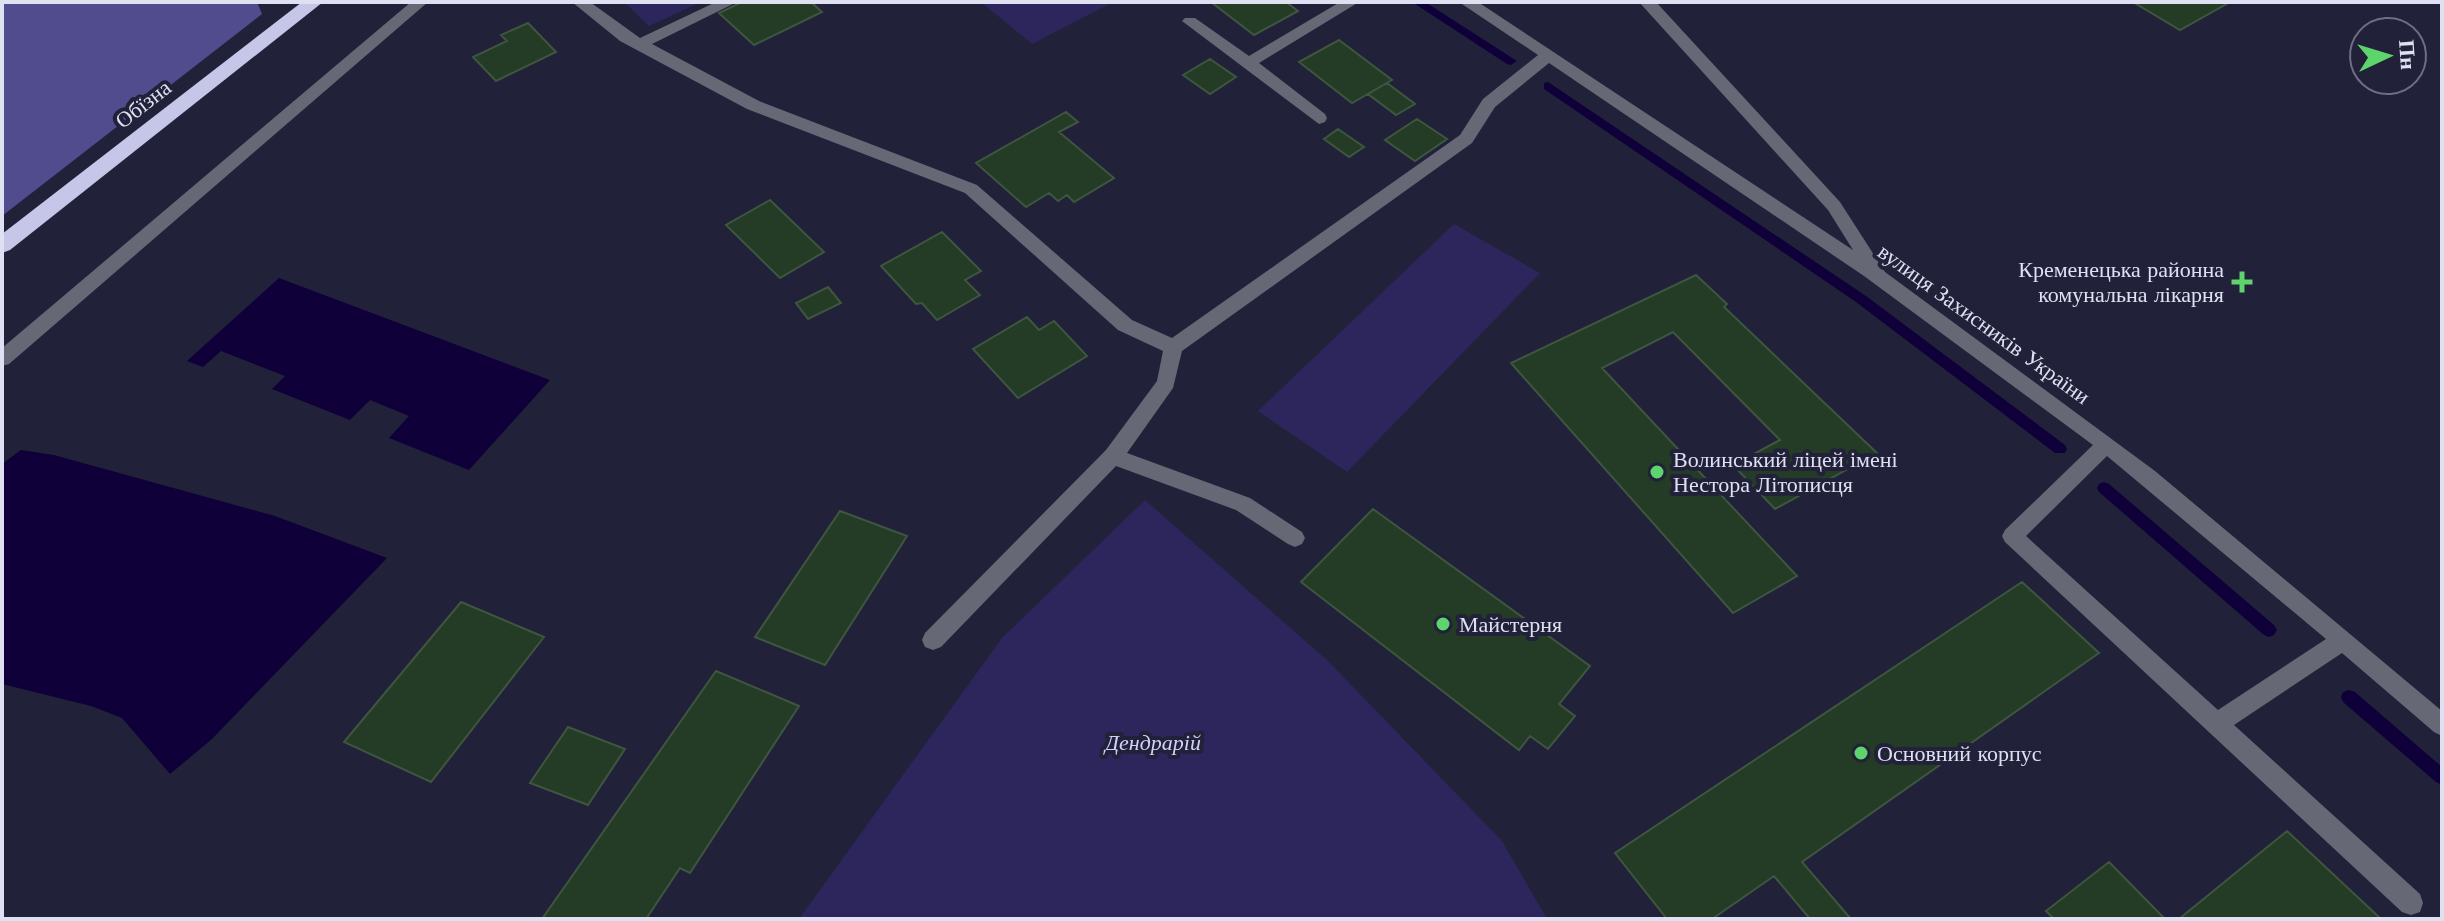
<svg xmlns="http://www.w3.org/2000/svg" width="2444" height="921" font-family="'Libre Baskerville',serif">
  <style>
    .green { fill: #2c265d }
    .forest { fill: #504c8e }
    .water { fill: #0f0039 }
    .lines { fill: none; stroke-linecap: round; stroke-linejoin: round }
    .stream { fill: #0f0039; fill-rule: evenodd }
    .building { fill: #243b26; stroke: #3e563f; stroke-width: 2 }
    .minor { fill: #676875; fill-rule: evenodd }
    .highway { fill: #c5c6e8; fill-rule: evenodd }
    .poi-dot { fill: #5ed56c; stroke: #22213a; stroke-width: 3 }
    .labels { text-anchor: middle; dominant-baseline: central; stroke-width: 8; stroke-linejoin: round; paint-order: stroke }
    .street-label { font-size: 22px; fill: #dfe0f2; stroke: #22213a }
    .poi-label { font-size: 22px; fill: #dfe0f2; stroke: #22213a; text-anchor: start }
    .park-label { font-size: 22px; font-style: italic; fill: #d0d1f8; stroke: #22213a }
  </style>
  <rect width="100%" height="100%" fill="#22213a"/>
  <!-- green -->
  <path class="green" d="M624 2H701L649 26Z
    M981 2H1113L1032 44Z
    M1454 224 1540 273 1347 472 1258 411Z
    M1145 500 1328 661 1502 841 1547 919H799L1002 638Z"/>
  <!-- forest -->
  <path class="forest" d="M2 2H257L262 14 2 216Z"/>
  <!-- water -->
  <path class="water" d="M279 278 550 380 469 470 389 438 409 416 370 400 350 420 272 389 285 376 221 351 203 367 187 361Z
    M21 450 54 455 275 516 387 558 212 739 170 774 122 718 91 706 2 684V464Z"/>
  <g class="lines">
    <!-- stream -->
    <path class="stream" d="M1412 2H1425L1517 61 1511 65 1507 64Z
      M1548 82 1866 296 2065 445 2067 449 2065 453H2055L1856 302 1544 89V83Z
      M2104 482 2109 484 2274 625 2277 630 2274 635 2269 637 2264 635 2099 492 2097 488 2099 484Z
      M2349 690 2355 692 2442 767V785L2436 782 2343 702 2341 697 2343 692Z"/>
  </g>
  <!-- building -->
  <path class="building" d="M742 2H811L822 12 754 45 719 13Z
    M1211 2H1286L1298 11 1254 35Z
    M2133 2H2230L2180 30Z
    M528 23 556 52 496 81 473 57 507 41 501 35Z
    M1339 40 1392 80 1352 103 1299 62Z
    M1210 59 1236 77 1210 94 1183 75Z
    M1387 83 1415 104 1396 115 1368 94Z
    M1066 112 1078 122 1059 132 1114 178 1074 202 1067 195 1058 201 1049 193 1026 207 976 163Z
    M1417 119 1447 139 1415 161 1385 140Z
    M1338 129 1364 147 1349 157 1324 139Z
    M770 200 824 252 780 278 726 225Z
    M942 232 981 271 965 280 980 295 937 320 922 303 916 304 881 266Z
    M1696 275 1727 304 1724 307 1877 453 1775 509 1733 465 1780 440 1673 332 1602 368 1797 576 1733 613 1511 363Z
    M828 287 841 303 808 319 796 303Z
    M1027 317 1039 330 1054 321 1087 356 1018 398 973 349Z
    M1373 509 1590 666 1559 704 1575 716 1548 749 1530 736 1519 750 1301 582Z
    M840 511 907 536 825 665 755 637Z
    M2022 582 2099 653 1802 862 1851 919H1810L1774 876 1712 919H1667L1615 853Z
    M461 602 544 637 431 782 344 742Z
    M716 671 799 706 690 873 680 868 646 919H542Z
    M568 727 625 749 588 805 530 783Z
    M2287 831 2381 919H2179Z
    M2109 862 2165 919H2054L2046 911Z"/>
  <g class="lines">
    <!-- minor -->
    <path class="minor" d="M411 2H428L9 364 2 366V348Z
      M572 2H590L640 38 716 2H737L652 44 759 101 977 185 1132 320 1172 338 1460 135 1483 99 1538 55 1459 2H1478L1853 250 1828 210 1639 2H1656L1840 202 1885 272 2155 471 2442 711V736L2434 732 2342 653 2234 725 2420 894 2423 903 2420 912 2411 915 2402 912 2005 542 2002 536 2005 530 2093 445 1864 276 1549 63 1495 107 1472 143 1182 351 1173 388 1127 453 1250 498 1302 532 1305 538 1302 544 1295 547 1288 544 1236 510 1116 466 941 647 933 650 925 647 922 640 925 633 1106 450 1157 381 1163 351 1118 330 965 193 747 109 620 41ZM2107 456 2326 639 2218 710 2026 536Z
      M1340 2H1359L1259 63 1325 114 1327 118 1325 122 1319 124 1182 21 1185 18H1195L1249 56Z"/>
    <!-- highway -->
    <path class="highway" d="M302 2H323L10 250 2 253V234Z"/>
  </g>
  <!-- markers -->
  <g class="poi-dot">
    <path d="M2238 270h8v8h8v8h-8v8h-8v-8h-8v-8h8z"/>
    <circle cx="1657" cy="472" r="8"/>
    <circle cx="1443" cy="624" r="8"/>
    <circle cx="1861" cy="753" r="8"/>
  </g>
  <g class="labels">
    <!-- street labels -->
    <g class="street-label">
      <text transform="translate(143 104) rotate(-38)">Обїзна</text>
      <text transform="translate(1984 324) rotate(36)">вулиця Захисників України</text>
    </g>
    <!-- poi labels -->
    <g class="poi-label">
      <text x="2224" y="269" text-anchor="end">Кременецька районна<tspan x="2224" dy="25">комунальна лікарня</tspan></text>
      <text x="1673" y="459">Волинський ліцей імені<tspan x="1673" dy="25">Нестора Літописця</tspan></text>
      <text x="1459" y="624">Майстерня</text>
      <text x="1877" y="753">Основний корпус</text>
    </g>
    <!-- park labels -->
    <g class="park-label">
      <text x="1153" y="742">Дендрарій</text>
    </g>
  </g>
  <!-- border -->
  <rect width="2444" height="921" fill="none" stroke="#dfe0f2" stroke-width="8"/>
  <!-- north arrow -->
  <g transform="translate(2388 56) rotate(86)"><circle r="38" fill="#22213a" stroke="#6e6d84" stroke-width="2"/>
  <path d="M0-6L14 30L0 20L-14 30Z" fill="#5ed56c"/>
  <text y="-12" font-size="22" font-weight="bold" text-anchor="middle" fill="#dfe0f2">Пн</text>
  </g>
</svg>
